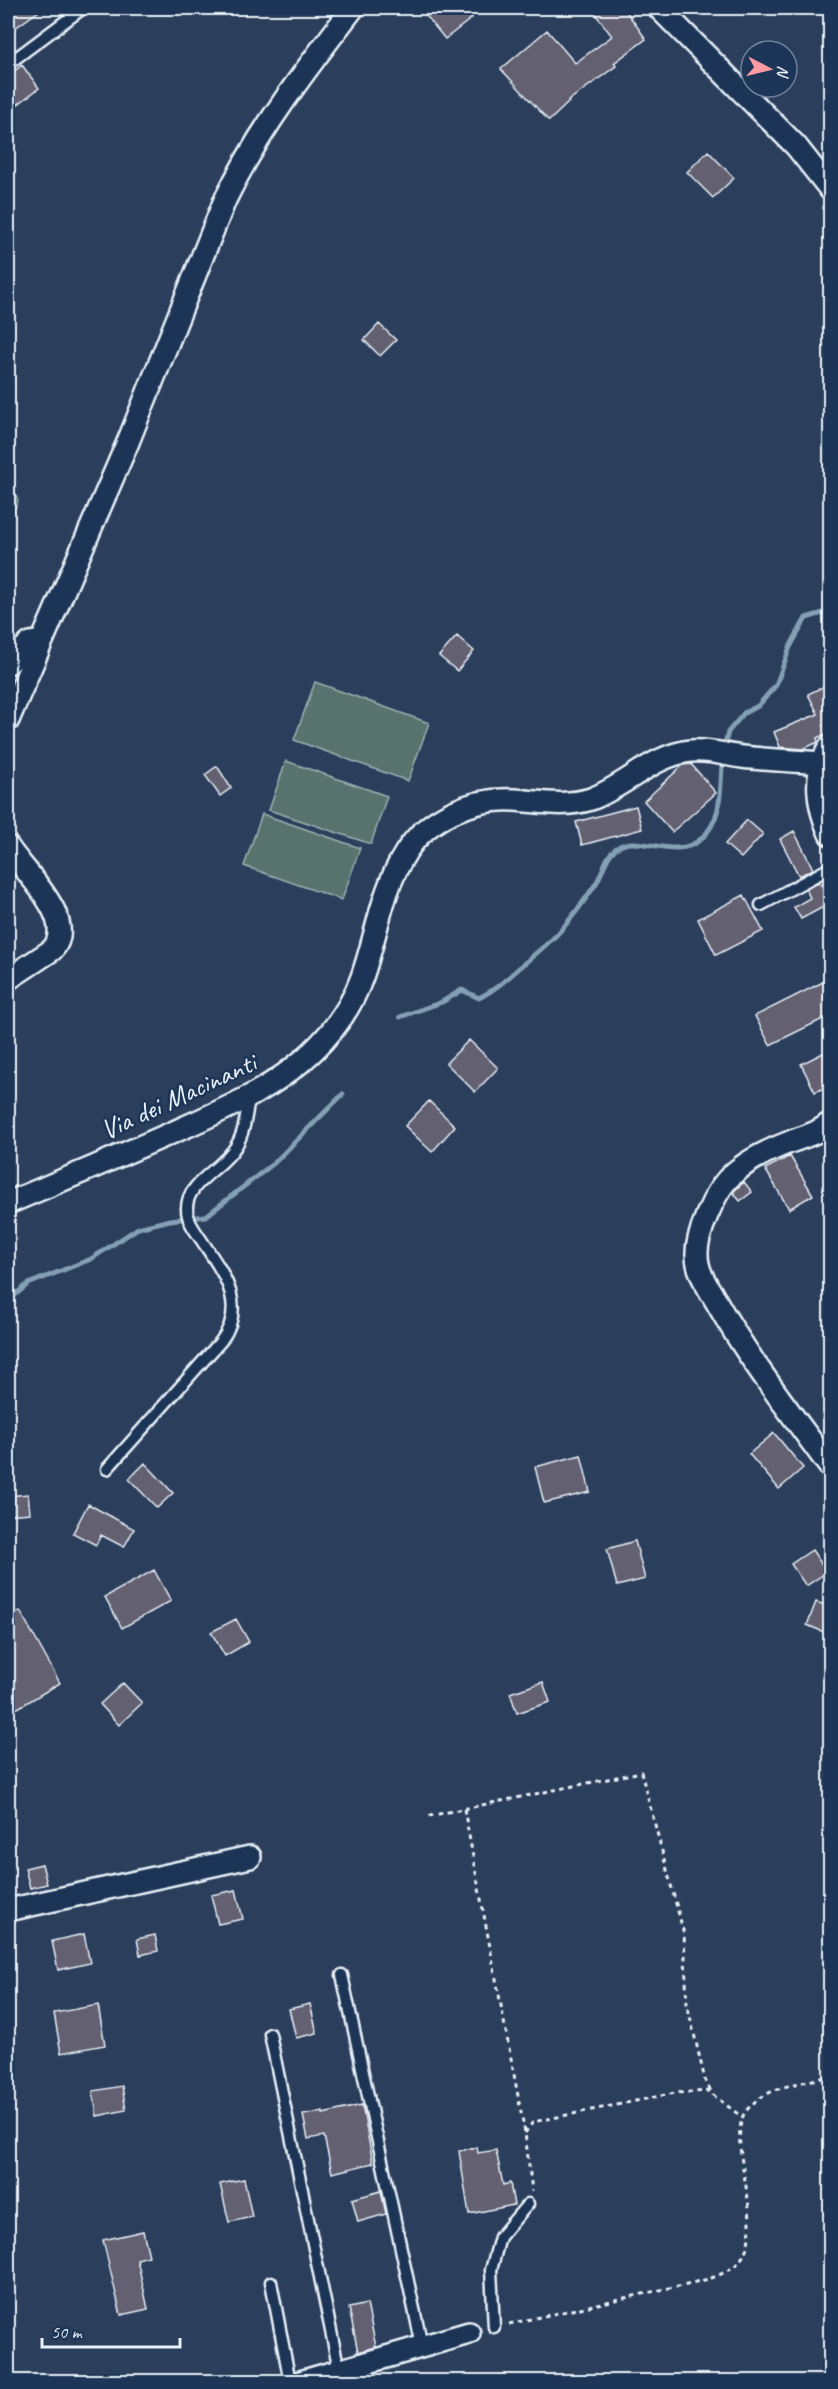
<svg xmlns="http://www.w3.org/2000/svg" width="838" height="2389" font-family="Caveat,sans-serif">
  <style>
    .green { fill: #58726e; stroke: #a0b2b3; stroke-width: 1.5 }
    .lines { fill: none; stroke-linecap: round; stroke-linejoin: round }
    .stream { stroke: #84a0b5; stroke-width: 5 }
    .building { fill: #646071; stroke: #e8f1f8; stroke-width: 1.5 }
    .service-casing { stroke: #e8f1f8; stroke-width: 15 }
    .minor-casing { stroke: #e8f1f8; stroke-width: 26 }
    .path { stroke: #e8f1f8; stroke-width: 3; stroke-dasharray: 4.5 4.5; stroke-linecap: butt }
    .service { stroke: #1d3557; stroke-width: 10 }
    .minor { stroke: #1d3557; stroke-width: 21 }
    .labels { text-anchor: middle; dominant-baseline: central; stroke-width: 5; stroke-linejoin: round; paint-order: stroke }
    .street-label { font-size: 28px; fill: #e8f1f8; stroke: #1d3557 }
  </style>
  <rect width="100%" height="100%" fill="#2b3e5c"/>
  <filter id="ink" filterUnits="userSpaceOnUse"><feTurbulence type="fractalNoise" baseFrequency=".0167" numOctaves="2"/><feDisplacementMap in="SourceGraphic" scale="12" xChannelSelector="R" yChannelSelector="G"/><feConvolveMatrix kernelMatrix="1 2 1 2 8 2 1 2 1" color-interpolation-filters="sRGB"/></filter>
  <g filter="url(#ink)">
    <!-- green -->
    <path class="green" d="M8 474 18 501 8 525Z
      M315 682 429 723 408 781 294 740Z
      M286 761 387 796 371 844 269 810Z
      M262 814 360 848 342 900 244 866Z"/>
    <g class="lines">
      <!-- stream -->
      <path class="stream" d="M724 748 728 732 744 713 758 706 776 685 790 647 806 618 830 611
        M400 1017 442 1002 462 990 479 998C497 989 510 976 526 962 538 951 552 941 562 929 574 915 585 900 595 885 602 875 604 861 612 852 634 827 672 864 701 839 725 817 719 785 723 757
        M8 1301 28 1284 91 1259 138 1228 170 1220 206 1216 274 1163 343 1094"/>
    </g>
    <!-- building -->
    <path class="building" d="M8 8H43L8 33Z
      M420 8H463L472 18 445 39Z
      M591 8H624L646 39 614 63 616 66 568 101 569 102 549 121 501 69 547 30 575 63 612 36Z
      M22 65 39 88 8 112V76Z
      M708 151 734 178 713 198 687 172Z
      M379 324 396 340 380 356 364 340Z
      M457 636 474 651 457 671 439 656Z
      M831 683V734L827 733 817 738 818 742 803 749 780 747 774 732 818 714 808 694Z
      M691 764 716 793 672 832 644 801 683 765Z
      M217 766 231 788 220 796 205 775Z
      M636 806 642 829 582 845 576 822Z
      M747 820 763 834 741 858 725 844Z
      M794 831 813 869 799 876 780 839Z
      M820 882 824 891 831 887V903L801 919 794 907 810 898 806 889Z
      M744 895 763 931 716 955 698 919Z
      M831 978V1015L770 1045 755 1016Z
      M469 1040 498 1068 475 1092 446 1063Z
      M831 1049V1085L815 1092 801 1064Z
      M429 1101 455 1126 432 1152 405 1126Z
      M790 1156 813 1195 789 1209 765 1169Z
      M744 1182 752 1192 740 1201 733 1192Z
      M774 1433 803 1468 779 1489 749 1454Z
      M581 1455 590 1492 544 1503 535 1467Z
      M145 1463 173 1493 157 1508 129 1479Z
      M28 1494 30 1513 8 1515V1496Z
      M88 1504 134 1529 124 1547 101 1535 96 1545 73 1533Z
      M635 1541 645 1579 617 1586 607 1549Z
      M812 1550 827 1572 806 1586 791 1564Z
      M154 1570 171 1601 122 1628 105 1597Z
      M816 1602 831 1607V1635L807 1625Z
      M20 1611 60 1683 8 1714V1618Z
      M236 1619 249 1642 225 1656 211 1632Z
      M543 1682 550 1702 517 1713 510 1693Z
      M123 1683 142 1703 119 1725 100 1704Z
      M42 1864 47 1884 30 1888 25 1868Z
      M236 1890 243 1919 218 1924 211 1895Z
      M84 1934 90 1963 58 1970 52 1941Z
      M155 1935 158 1951 140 1955 137 1939Z
      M310 2004 317 2033 296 2038 289 2009Z
      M98 2005 105 2045 61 2053 54 2013Z
      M122 2086 126 2110 97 2116 93 2091Z
      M362 2105 373 2163 332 2173 324 2136 308 2139 303 2115 323 2112V2114Z
      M477 2147 478 2153 496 2150 503 2185 510 2183 514 2205 469 2214 459 2151Z
      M244 2179 252 2217 229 2222 220 2184Z
      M381 2191 386 2214 358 2222 352 2199Z
      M143 2231 149 2256 137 2259 148 2309 121 2315 103 2240Z
      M367 2304 376 2347 358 2352 349 2308Z"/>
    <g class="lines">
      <defs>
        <path id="service" d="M8 64 83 8
          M761 905 830 868
          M107 1469 221 1341C249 1304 221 1270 200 1238 194 1229 187 1220 187 1209 186 1182 223 1169 236 1146 245 1132 246 1114 249 1098
          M342 1975 422 2346
          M270 2034 339 2370
          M271 2282 290 2382
          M494 2327 491 2270 500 2237 528 2204"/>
        <path id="minor" d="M659 8 796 146 830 189
          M8 663 30 643 41 641
          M8 720 128 442 225 200C259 130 306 69 353 8
          M830 747C812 774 818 807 830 834
          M8 847C24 872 79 921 52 950L8 979
          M830 1123C817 1134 805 1136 790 1142 769 1150 742 1163 727 1180 714 1194 696 1236 697 1255 697 1272 708 1287 716 1301 749 1360 791 1413 830 1467
          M8 1203C64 1180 120 1156 176 1131 225 1109 272 1090 312 1052 334 1031 352 1006 362 977 377 935 381 891 406 852 428 817 474 797 515 800 541 802 566 807 591 799 626 786 653 755 691 751 709 749 725 755 742 757 768 760 796 761 823 763
          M8 1910 250 1857
          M300 2382 469 2333"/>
      </defs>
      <!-- service casing -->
      <use href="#service" class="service-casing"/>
      <!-- minor casing -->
      <use href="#minor" class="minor-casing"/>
      <!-- path -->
      <path class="path" d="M464 1809 525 2133 532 2191
        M429 1816 641 1772 684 1934 687 2004 705 2080 713 2095 742 2117
        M525 2133 533 2122 675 2093 710 2091
        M509 2324 709 2279C719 2275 729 2271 737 2264 769 2232 730 2155 742 2119 743 2113 751 2105 756 2101 776 2085 807 2082 830 2076"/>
      <!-- service -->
      <use href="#service" class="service"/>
      <!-- minor -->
      <use href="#minor" class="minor"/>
    </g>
  </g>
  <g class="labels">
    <!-- street labels -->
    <g class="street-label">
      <text transform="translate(178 1096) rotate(-25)">Via dei Macinanti</text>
    </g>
  </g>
  <!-- margin -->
  <rect width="838" height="2389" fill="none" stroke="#1d3557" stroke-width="30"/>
  <rect x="15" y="15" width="808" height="2359" fill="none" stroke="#e8f1f8" stroke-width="2" filter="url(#ink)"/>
  <!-- north arrow -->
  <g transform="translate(769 69) rotate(97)"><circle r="28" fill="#1d3557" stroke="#6e8097" stroke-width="1.5"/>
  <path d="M0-4.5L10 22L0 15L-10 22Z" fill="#ff9aa2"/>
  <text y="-9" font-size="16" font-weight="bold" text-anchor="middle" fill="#e8f1f8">N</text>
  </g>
  <!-- scale -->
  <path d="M42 2338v9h138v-9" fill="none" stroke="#e8f1f8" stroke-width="3"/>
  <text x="51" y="2338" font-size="18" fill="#e8f1f8" stroke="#1d3557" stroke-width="4.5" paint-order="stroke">50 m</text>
</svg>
